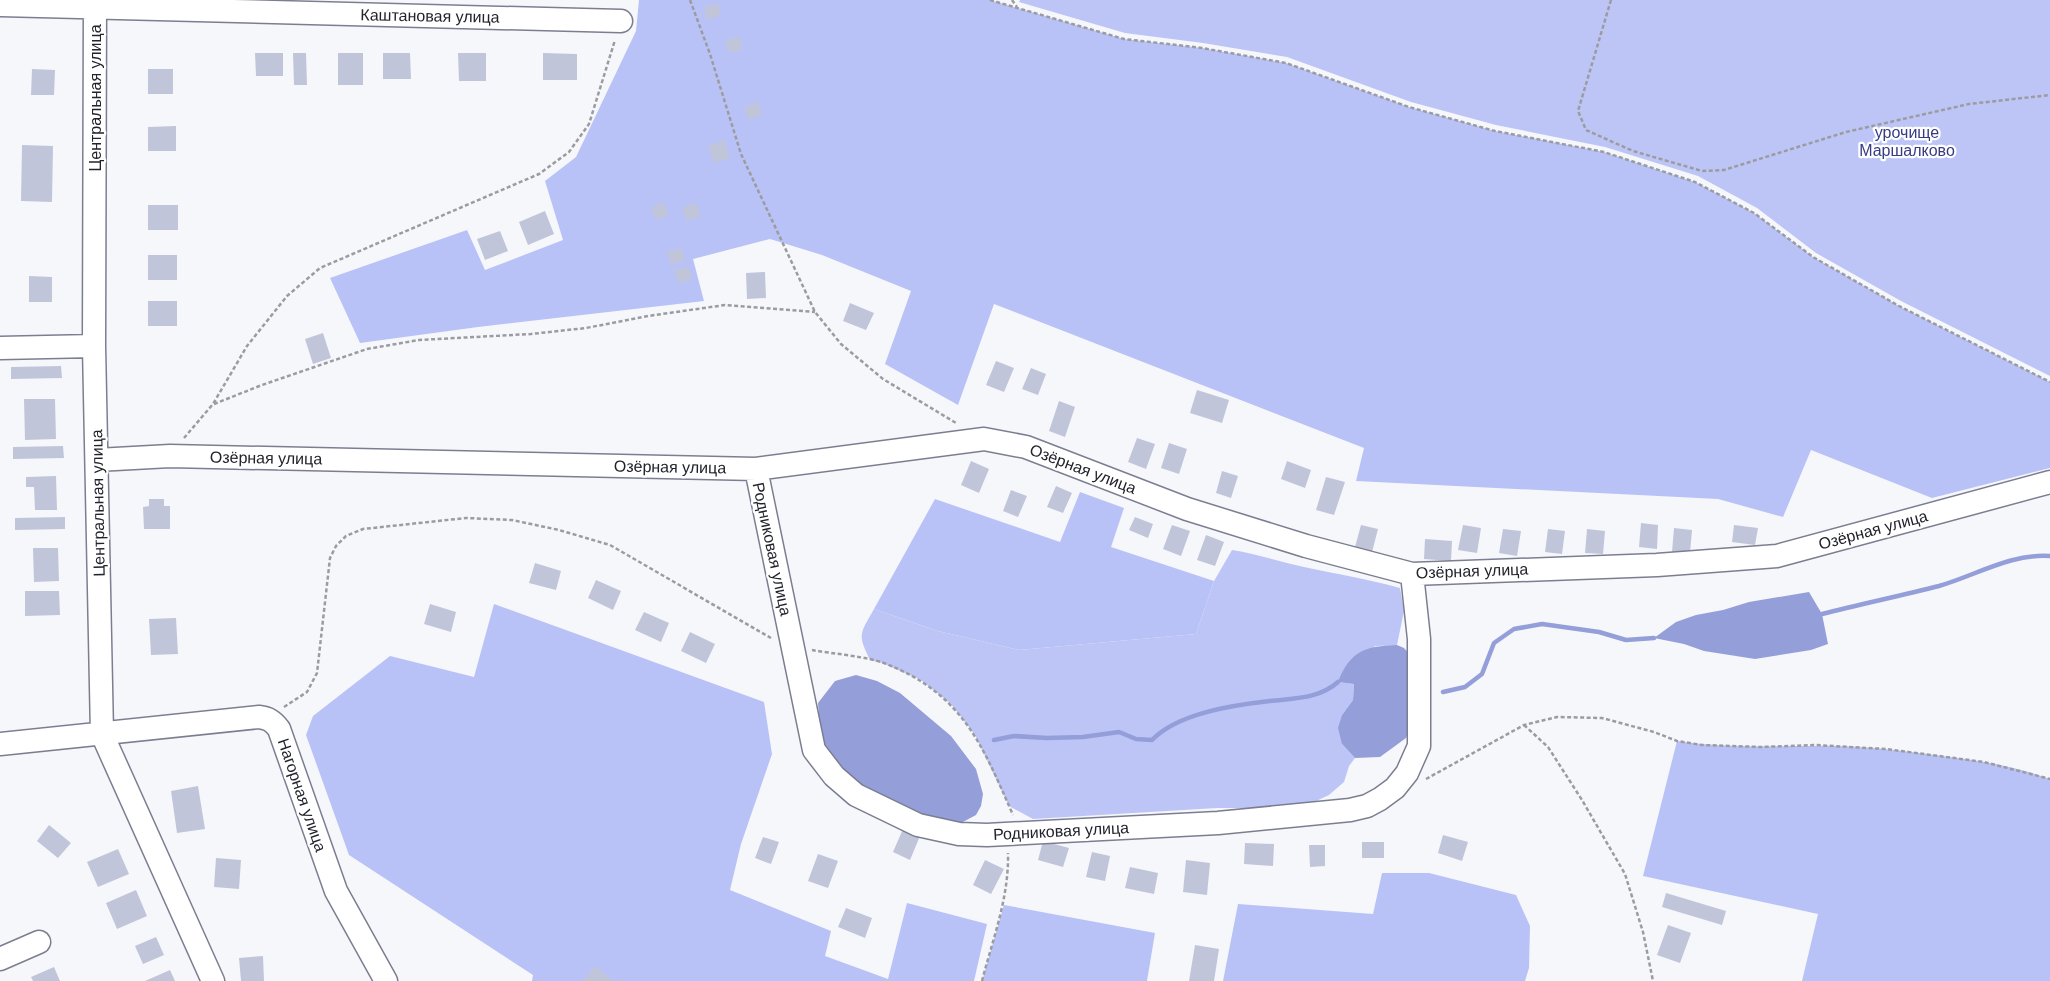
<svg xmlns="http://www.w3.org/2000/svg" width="2050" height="981" font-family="Helvetica,sans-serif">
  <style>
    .green { fill: #b9c2f7 }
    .forest { fill: #bdc5f7 }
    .water { fill: #949ed9 }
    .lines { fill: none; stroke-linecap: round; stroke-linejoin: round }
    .stream { stroke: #949ed9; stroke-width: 4.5 }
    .building { fill: #c1c5da }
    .minor-casing { stroke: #7b7e91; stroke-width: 25 }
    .path { stroke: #9b9ca1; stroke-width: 2.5; stroke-dasharray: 4 2.5; stroke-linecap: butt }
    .minor { stroke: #fff; stroke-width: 22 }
    .labels { text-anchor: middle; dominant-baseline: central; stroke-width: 4.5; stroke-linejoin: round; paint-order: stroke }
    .street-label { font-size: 16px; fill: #22232b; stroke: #fff }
    .park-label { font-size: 16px; fill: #373c83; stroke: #fff }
  </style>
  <rect width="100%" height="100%" fill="#f6f7fb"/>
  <!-- green -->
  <path class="green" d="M639 0H990L1124 39 1202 48 1286 63 1409 107 1495 131 1604 152 1695 182 1754 213 1813 257 1899 306 2050 382V468L1932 498 1811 450 1783 517 1718 499 1356 481 1364 448 994 304 958 405 885 364 911 291 822 255 770 239 693 259 704 301 478 327 360 343 330 278 467 230 485 270 563 240 545 181 576 157 636 31Z
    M1080 492 1124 508 1111 547 1214 581 1196 634 1019 650 938 631 874 609 935 499 1060 542Z
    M494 604 764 702 772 754 741 844 730 890 831 931 825 956 888 979 907 903 987 924 974 981H532L533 975 349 855 306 735 313 716 390 656 474 677Z
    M1677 741C1723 748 1768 746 1814 746 1854 745 1895 750 1935 755 1974 760 2013 765 2050 779V981H1802L1818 914 1643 876Z
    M1382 873H1429L1516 895 1530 926 1529 968 1525 981H1223L1238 904 1373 914Z
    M1004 905 1155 933 1147 981H982Z"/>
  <!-- forest -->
  <path class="forest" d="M1020 0H2050V376L1901 301 1816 253 1757 208 1698 176 1605 147 1496 125 1411 102 1287 57 1203 43 1125 33 1019 2Z
    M1232 550C1257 554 1280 562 1304 567 1336 574 1368 579 1400 588L1404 611 1397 645 1375 646 1339 682 1354 684 1353 700 1342 715V744L1355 758 1349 766 1344 782 1329 795 1312 803 1257 808H1217L1033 819 1009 806 975 735 951 704 921 680 882 663 870 660C857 634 860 634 874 609L938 631 1019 650 1196 634 1214 581Z"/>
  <!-- water -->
  <path class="water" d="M1809 592 1822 614 1828 644 1811 650 1755 659 1704 651 1684 644 1654 638 1676 622 1696 615 1723 610 1749 602Z
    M1397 645 1404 648 1410 655 1409 732 1406 738 1380 757 1355 758 1342 744 1338 728 1342 715 1353 700 1354 684 1338 682C1350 651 1365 646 1397 645Z
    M856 675 877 681 900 693 951 736 976 769 983 794 981 806 976 815 961 823 936 819 912 811 877 796 847 775 830 756 820 733 818 703 835 681Z"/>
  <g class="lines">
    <!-- stream -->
    <path class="stream" d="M1822 614C1861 604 1900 596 1939 586 1974 576 2012 553 2050 556
      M1443 692 1465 687 1482 674 1494 643 1514 629 1542 624 1599 632 1626 640 1654 638
      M994 740 1014 736 1047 738 1083 737 1119 732 1136 739 1152 740C1178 713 1234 705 1270 701 1294 698 1319 699 1338 682"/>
  </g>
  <!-- building -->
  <path class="building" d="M718 3 721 16 707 20 704 7Z
    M739 36 743 49 729 53 725 41Z
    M255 53H283V76H256Z
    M293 53H306L307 85H294Z
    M338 53H363V85H338Z
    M383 53H410L411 79H383Z
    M458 53H486V81H459Z
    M543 53 577 54V80H543Z
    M32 69 55 70 54 95H31Z
    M148 69H173V94H148Z
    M758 102 762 115 748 120 744 107Z
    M176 126V151H148V127Z
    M724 140 730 158 714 163 708 146Z
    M22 145 53 146 52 202 21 201Z
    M664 202 669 215 656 220 651 208Z
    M696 203 701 216 687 221 682 208Z
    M148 205H178V230H148Z
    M545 211 554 234 528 245 519 222Z
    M500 231 508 251 485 260 477 239Z
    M681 248 685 260 671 265 667 252Z
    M148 255H177V280H148Z
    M689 267 692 280 678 283 674 270Z
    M765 272 766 298 747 299 746 273Z
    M29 276 52 277V302H29Z
    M148 301H177V326H148Z
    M850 303 874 313 866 330 843 321Z
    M323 333 331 358 313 364 305 339Z
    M996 361 1014 368 1004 392 986 385Z
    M61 366 62 378 11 379V367Z
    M1031 368 1046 374 1038 395 1022 389Z
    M1197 390 1229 400 1222 423 1190 413Z
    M24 399H55L56 439 25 440Z
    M1059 401 1075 407 1065 437 1049 431Z
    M1137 438 1155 444 1146 469 1128 462Z
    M1169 443 1187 449 1179 474 1161 468Z
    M63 446 64 458 13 459V447Z
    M971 461 989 469 979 493 961 485Z
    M1287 461 1311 470 1305 488 1281 479Z
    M1222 471 1238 476 1231 498 1216 493Z
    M56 476 57 510H35L34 487H26V477Z
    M1326 477 1345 482 1334 515 1316 510Z
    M1056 486 1072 493 1063 513 1047 507Z
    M1011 490 1027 496 1018 517 1003 511Z
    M149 499H164V506H170V529H144L143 507 149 506Z
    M65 517V529L15 530V518Z
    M1135 517 1153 524 1148 538 1129 530Z
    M1641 523 1658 525 1657 549 1639 547Z
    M1172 525 1190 531 1181 556 1163 549Z
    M1361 525 1378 529 1372 552 1355 547Z
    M1463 525 1481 528 1477 553 1458 550Z
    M1734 525 1758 528 1755 545 1732 542Z
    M1674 528 1692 530 1690 553 1672 552Z
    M1503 529 1521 531 1517 556 1499 553Z
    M1548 529 1565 531 1562 554 1545 552Z
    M1587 529 1605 531 1603 554 1585 553Z
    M1206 535 1224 542 1215 566 1197 560Z
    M1425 539 1452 541 1451 561 1424 559Z
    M33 548H58L59 581 34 582Z
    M535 563 561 571 556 590 529 583Z
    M596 580 621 591 613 610 588 598Z
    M25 591H59L60 615 25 616Z
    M430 604 456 612 451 632 424 624Z
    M644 612 669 623 661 642 635 630Z
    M176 618 178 654 151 655 149 619Z
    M690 632 715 644 706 663 681 651Z
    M198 786 205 829 177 833 171 791Z
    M49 825 71 843 58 858 37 841Z
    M903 829 920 836 910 860 893 852Z
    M1443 835 1468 842 1462 861 1438 853Z
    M763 837 779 842 771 864 755 858Z
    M1043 841 1069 848 1063 867 1038 860Z
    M1362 842H1384V858H1362Z
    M1245 843 1274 844 1273 866 1244 864Z
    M1309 845H1325V866L1310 867Z
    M118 849 129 874 98 887 87 862Z
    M1092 852 1110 856 1105 881 1086 877Z
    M818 854 838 861 828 888 808 881Z
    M216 858 241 860 239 889 214 887Z
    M985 860 1004 869 991 894 973 885Z
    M1186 860 1210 863 1207 895 1183 892Z
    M1130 867 1158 873 1154 894 1125 888Z
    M136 890 147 916 117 929 106 903Z
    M1666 893 1726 911 1722 925 1662 907Z
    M846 908 872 918 865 938 838 927Z
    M1668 925 1691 933 1680 963 1657 955Z
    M156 937 164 955 143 964 135 946Z
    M1195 945 1219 949 1214 981H1189Z
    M263 956 264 981H241L239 958Z
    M595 966 613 981H583Z
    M54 967 60 981H33L31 977Z
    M170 970 175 981H145Z"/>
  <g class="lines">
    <defs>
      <path id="minor" d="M95 0 94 346 102 734 213 981
        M0 5 621 21
        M0 348 94 346
        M97 460 170 456 756 469 984 439 1026 447 1187 509 1306 546 1412 574 1657 565 1777 556 2050 482
        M756 469 814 750 834 776 856 795 918 825 959 834 987 835 1218 823 1350 810 1367 806 1380 799 1395 788 1407 773 1419 746V639L1412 574
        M0 744 259 717C268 718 273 721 279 729L336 891 386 981
        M0 959 39 942"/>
    </defs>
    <!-- minor casing -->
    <use href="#minor" class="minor-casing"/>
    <!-- path -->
    <path class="path" d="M690 0 710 54 741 154 815 312 841 344 883 379 956 423
      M990 0 1124 39 1202 48 1286 63 1409 107 1495 131 1604 152 1695 182 1754 213 1813 257 1899 306 2050 382
      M1012 0 1017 7
      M1611 0 1578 111 1586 130 1633 151 1702 171 1724 170 1846 132 1969 104 2050 95
      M214 404 262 385 367 349 419 340 531 334 586 328 648 316 725 305 815 312
      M184 438 213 404 247 346 287 296 320 268 539 174 569 152 589 124 615 40
      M812 650C834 654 864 656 884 663 962 693 982 744 1013 815
      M284 707 307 692 317 673 330 558 336 546 346 536 363 529 466 518 512 520 559 530 610 545 771 638
      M1524 725 1548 747 1582 800 1625 874 1643 932 1653 981
      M1426 779 1524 725 1557 717 1602 718 1654 732 1677 741 1702 745 1761 747 1815 745 1886 749 1984 762 2050 779
      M982 981C993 938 1009 898 1008 853"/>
    <!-- minor -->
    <use href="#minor" class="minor"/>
  </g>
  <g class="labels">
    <!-- street labels -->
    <g class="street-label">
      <text transform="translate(430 16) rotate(1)">Каштановая улица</text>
      <text transform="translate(95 98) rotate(-90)">Центральная улица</text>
      <text transform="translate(266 458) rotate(1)">Озёрная улица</text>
      <text transform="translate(670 467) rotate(1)">Озёрная улица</text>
      <text transform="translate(1083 469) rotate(21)">Озёрная улица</text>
      <text transform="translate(98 503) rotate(-91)">Центральная улица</text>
      <text transform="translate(1873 530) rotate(-15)">Озёрная улица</text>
      <text transform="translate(772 549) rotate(78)">Родниковая улица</text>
      <text transform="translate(1472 571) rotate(-2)">Озёрная улица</text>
      <text transform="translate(302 795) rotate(71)">Нагорная улица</text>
      <text transform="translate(1061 831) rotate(-3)">Родниковая улица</text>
    </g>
    <!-- park labels -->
    <g class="park-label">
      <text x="1907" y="132">урочище<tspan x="1907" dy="18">Маршалково</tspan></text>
    </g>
  </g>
</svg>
